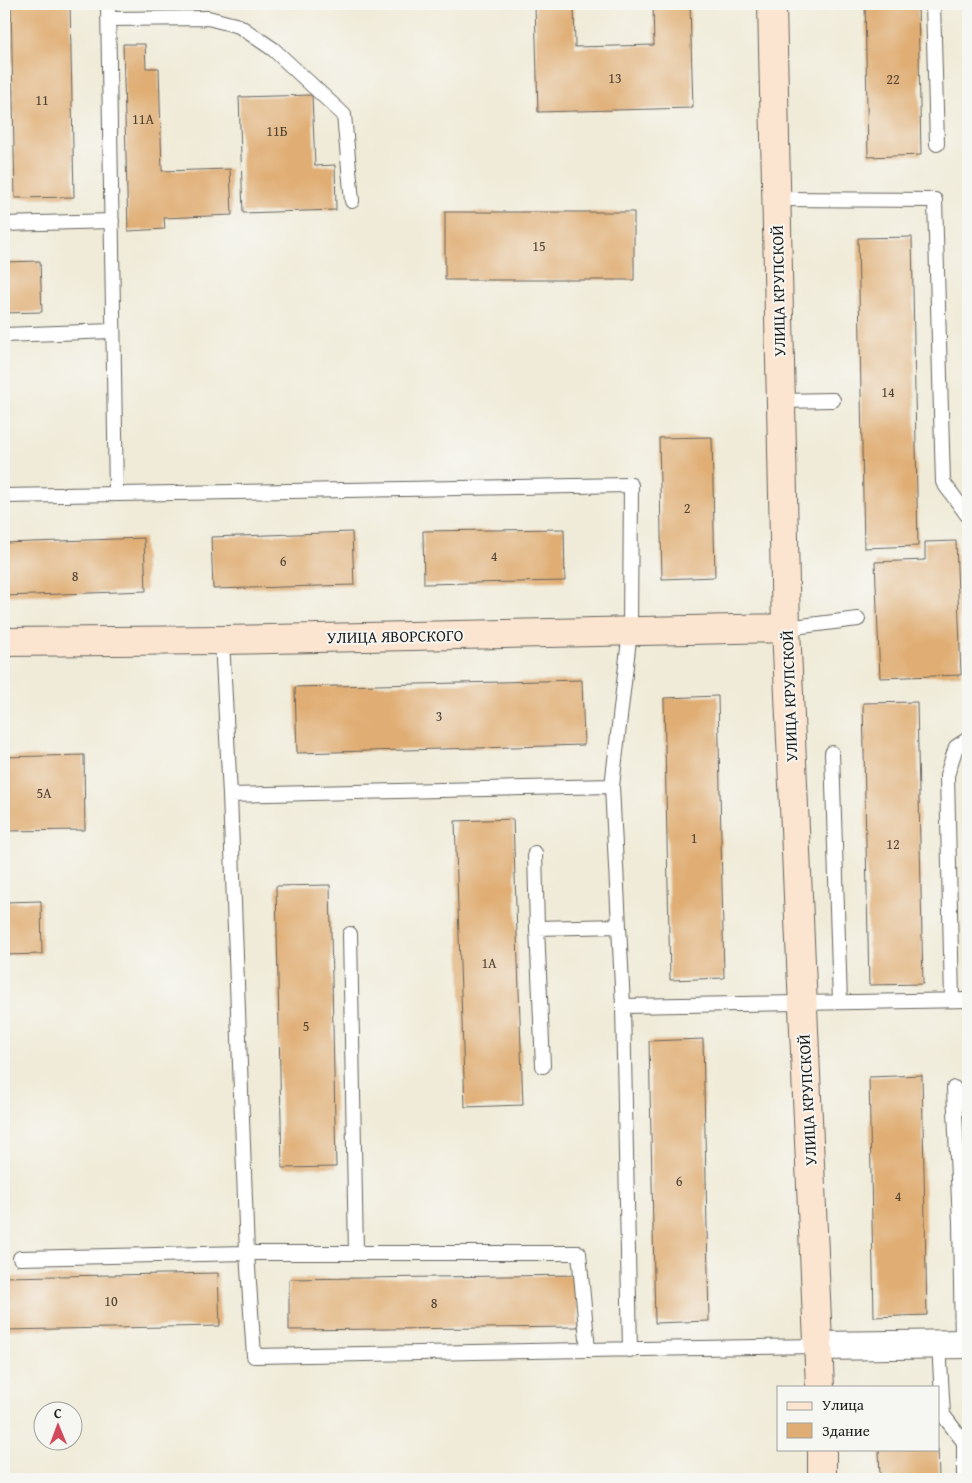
<svg xmlns="http://www.w3.org/2000/svg" width="972" height="1483" font-family="'Gentium Book Plus',serif">
  <style>
    .building { fill: #e0ae74 }
    .lines { fill: none; stroke-linecap: round; stroke-linejoin: round }
    .lane-casing { stroke: #66645e; stroke-width: 16 }
    .street-casing { stroke: #66645e; stroke-width: 30 }
    .secondary-casing { stroke: #66645e; stroke-width: 30 }
    .lane { stroke: #fff; stroke-width: 14 }
    .street { stroke: #fff; stroke-width: 28 }
    .secondary { stroke: #fce5d0; stroke-width: 28 }
    .labels { text-anchor: middle; dominant-baseline: central; stroke-width: 4; stroke-linejoin: round; paint-order: stroke }
    .number-label { font-size: 14px; fill: #4d4032 }
    .street-label { font-size: 16px; fill: #1c1c1c; stroke: #f6f6f2 }
  </style>
  <rect width="100%" height="100%" fill="#f6f6f2"/>
  <filter id="ink" filterUnits="userSpaceOnUse"><feTurbulence type="fractalNoise" baseFrequency=".02" numOctaves="2"/><feDisplacementMap in="SourceGraphic" scale="10" xChannelSelector="R" yChannelSelector="G"/><feConvolveMatrix kernelMatrix="1 2 1 2 8 2 1 2 1" color-interpolation-filters="sRGB"/></filter>
  <filter id="wash" filterUnits="userSpaceOnUse"><feTurbulence type="fractalNoise" baseFrequency=".0096" numOctaves="4" result="noise"/><feDisplacementMap in="SourceGraphic" scale="20" xChannelSelector="R" yChannelSelector="G"/><feGaussianBlur stdDeviation="1.12" result="paint"/><feColorMatrix in="noise" values="0 0 0 0 0 0 0 0 0 0 0 0 0 0 0 0 0 1.4 0 .05"/><feComposite in="paint" operator="in"/></filter>
  <g filter="url(#wash)">
    <rect width="100%" height="100%" fill="#f0ebd8"/>
    <g id="blocks">
      <!-- building -->
      <path class="building" d="M11 4H70L74 197 15 198Z
        M535 4H574L575 47 654 45 653 4H690L693 108 538 112Z
        M865 4H918L921 155 868 157Z
        M123 44H145L146 68H159L162 171 230 169 232 215 164 218 165 229 128 231Z
        M312 95 315 166 335 165 336 210 243 213 239 97Z
        M445 212H634V280H445Z
        M912 237 918 546 864 548 858 238Z
        M40 261 42 312 4 313V262Z
        M712 437 715 577 662 579 659 438Z
        M564 529 565 581 424 584 423 531Z
        M352 532 354 585 213 589 211 537Z
        M144 538 146 591 5 596 4 543Z
        M956 541 961 675 880 678 875 562 925 560V542Z
        M582 680 584 745 297 753 295 687Z
        M718 696 724 978 670 980 664 698Z
        M917 702 923 984 869 985 863 703Z
        M84 755 85 830 4 831V757Z
        M513 819 523 1105 465 1107 455 821Z
        M330 885 336 1167 282 1168 276 886Z
        M41 901 42 954 4 955V902Z
        M703 1039 709 1321 655 1323 649 1041Z
        M922 1075 927 1315 874 1317 869 1077Z
        M218 1273 220 1326 4 1330V1277Z
        M578 1275V1327L289 1330V1279Z
        M879 1449H938L939 1479H880Z"/>
    </g>
  </g>
  <g filter="url(#ink)">
    <use href="#blocks" fill-opacity="0" stroke="#66645e" stroke-width="1"/>
    <g class="lines">
      <defs>
        <path id="lane" d="M108 4 116 494
          M933 4 937 144
          M108 19 208 18 239 26 273 49 344 115 352 201
          M776 199 935 200 943 482 968 516
          M4 224 112 221
          M4 335 112 331
          M780 401 833 400
          M4 496 631 485 630 631 612 786 623 1006 630 1350
          M786 628 858 619
          M222 640 230 795 247 1253H579L588 1350
          M832 753 840 1002
          M230 795 612 786
          M535 853 537 928 619 926
          M537 928 543 1066
          M350 934 356 1253
          M952 1000 947 775 956 747 968 739
          M623 1006 968 1000
          M954 1088 960 1223 962 1344
          M20 1258 247 1253 254 1356 819 1346
          M939 1344 943 1415 964 1442V1479"/>
        <path id="street" d="M819 1346 968 1344"/>
        <path id="secondary" d="M772 4 786 628 820 1387
          M4 642 222 640 786 628
          M822 1449V1479"/>
      </defs>
      <!-- lane casing -->
      <use href="#lane" class="lane-casing"/>
      <!-- street casing -->
      <use href="#street" class="street-casing"/>
      <!-- secondary casing -->
      <use href="#secondary" class="secondary-casing"/>
      <!-- lane -->
      <use href="#lane" class="lane"/>
      <!-- street -->
      <use href="#street" class="street"/>
      <!-- secondary -->
      <use href="#secondary" class="secondary"/>
    </g>
  </g>
  <g class="labels">
    <!-- number labels -->
    <g class="number-label">
      <text x="615" y="78">13</text>
      <text x="893" y="79">22</text>
      <text x="42" y="100">11</text>
      <text x="143" y="119">11А</text>
      <text x="277" y="131">11Б</text>
      <text x="539" y="246">15</text>
      <text x="888" y="392">14</text>
      <text x="687" y="508">2</text>
      <text x="494" y="556">4</text>
      <text x="283" y="561">6</text>
      <text x="75" y="576">8</text>
      <text x="439" y="716">3</text>
      <text x="44" y="793">5А</text>
      <text x="694" y="838">1</text>
      <text x="893" y="844">12</text>
      <text x="489" y="963">1А</text>
      <text x="306" y="1026">5</text>
      <text x="679" y="1181">6</text>
      <text x="898" y="1196">4</text>
      <text x="111" y="1301">10</text>
      <text x="434" y="1303">8</text>
    </g>
    <!-- street labels -->
    <g class="street-label">
      <text transform="translate(778 291) rotate(-91)">УЛИЦА КРУПСКОЙ</text>
      <text transform="translate(395 636) rotate(-1)">УЛИЦА ЯВОРСКОГО</text>
      <text transform="translate(789 696) rotate(-92)">УЛИЦА КРУПСКОЙ</text>
      <text transform="translate(807 1100) rotate(-93)">УЛИЦА КРУПСКОЙ</text>
    </g>
  </g>
  <!-- margin -->
  <rect width="972" height="1483" fill="none" stroke="#f6f6f2" stroke-width="20"/>
  <!-- legend -->
  <rect x="777" y="1386" width="162" height="65" fill="#f6f6f2" stroke="#9f9f9c"/>
  <rect x="787" y="1402" width="25" height="8" fill="#fce5d0" stroke="#9f9f9c"/>
  <text x="822" y="1410" font-size="15" fill="#1c1c1c">Улица</text>
  <rect x="787" y="1423" width="25" height="15" fill="#e0ae74" stroke="#9f9f9c"/>
  <text x="822" y="1436" font-size="15" fill="#1c1c1c">Здание</text>
  <!-- north arrow -->
  <g transform="translate(58 1426) rotate(359)"><circle r="24" fill="#f6f6f2" stroke="#9f9f9c"/>
  <path d="M0-4L9 19L0 12L-9 19Z" fill="#d1495b"/>
  <text y="-8" font-size="14" font-weight="bold" text-anchor="middle" fill="#1c1c1c">С</text>
  </g>
</svg>
